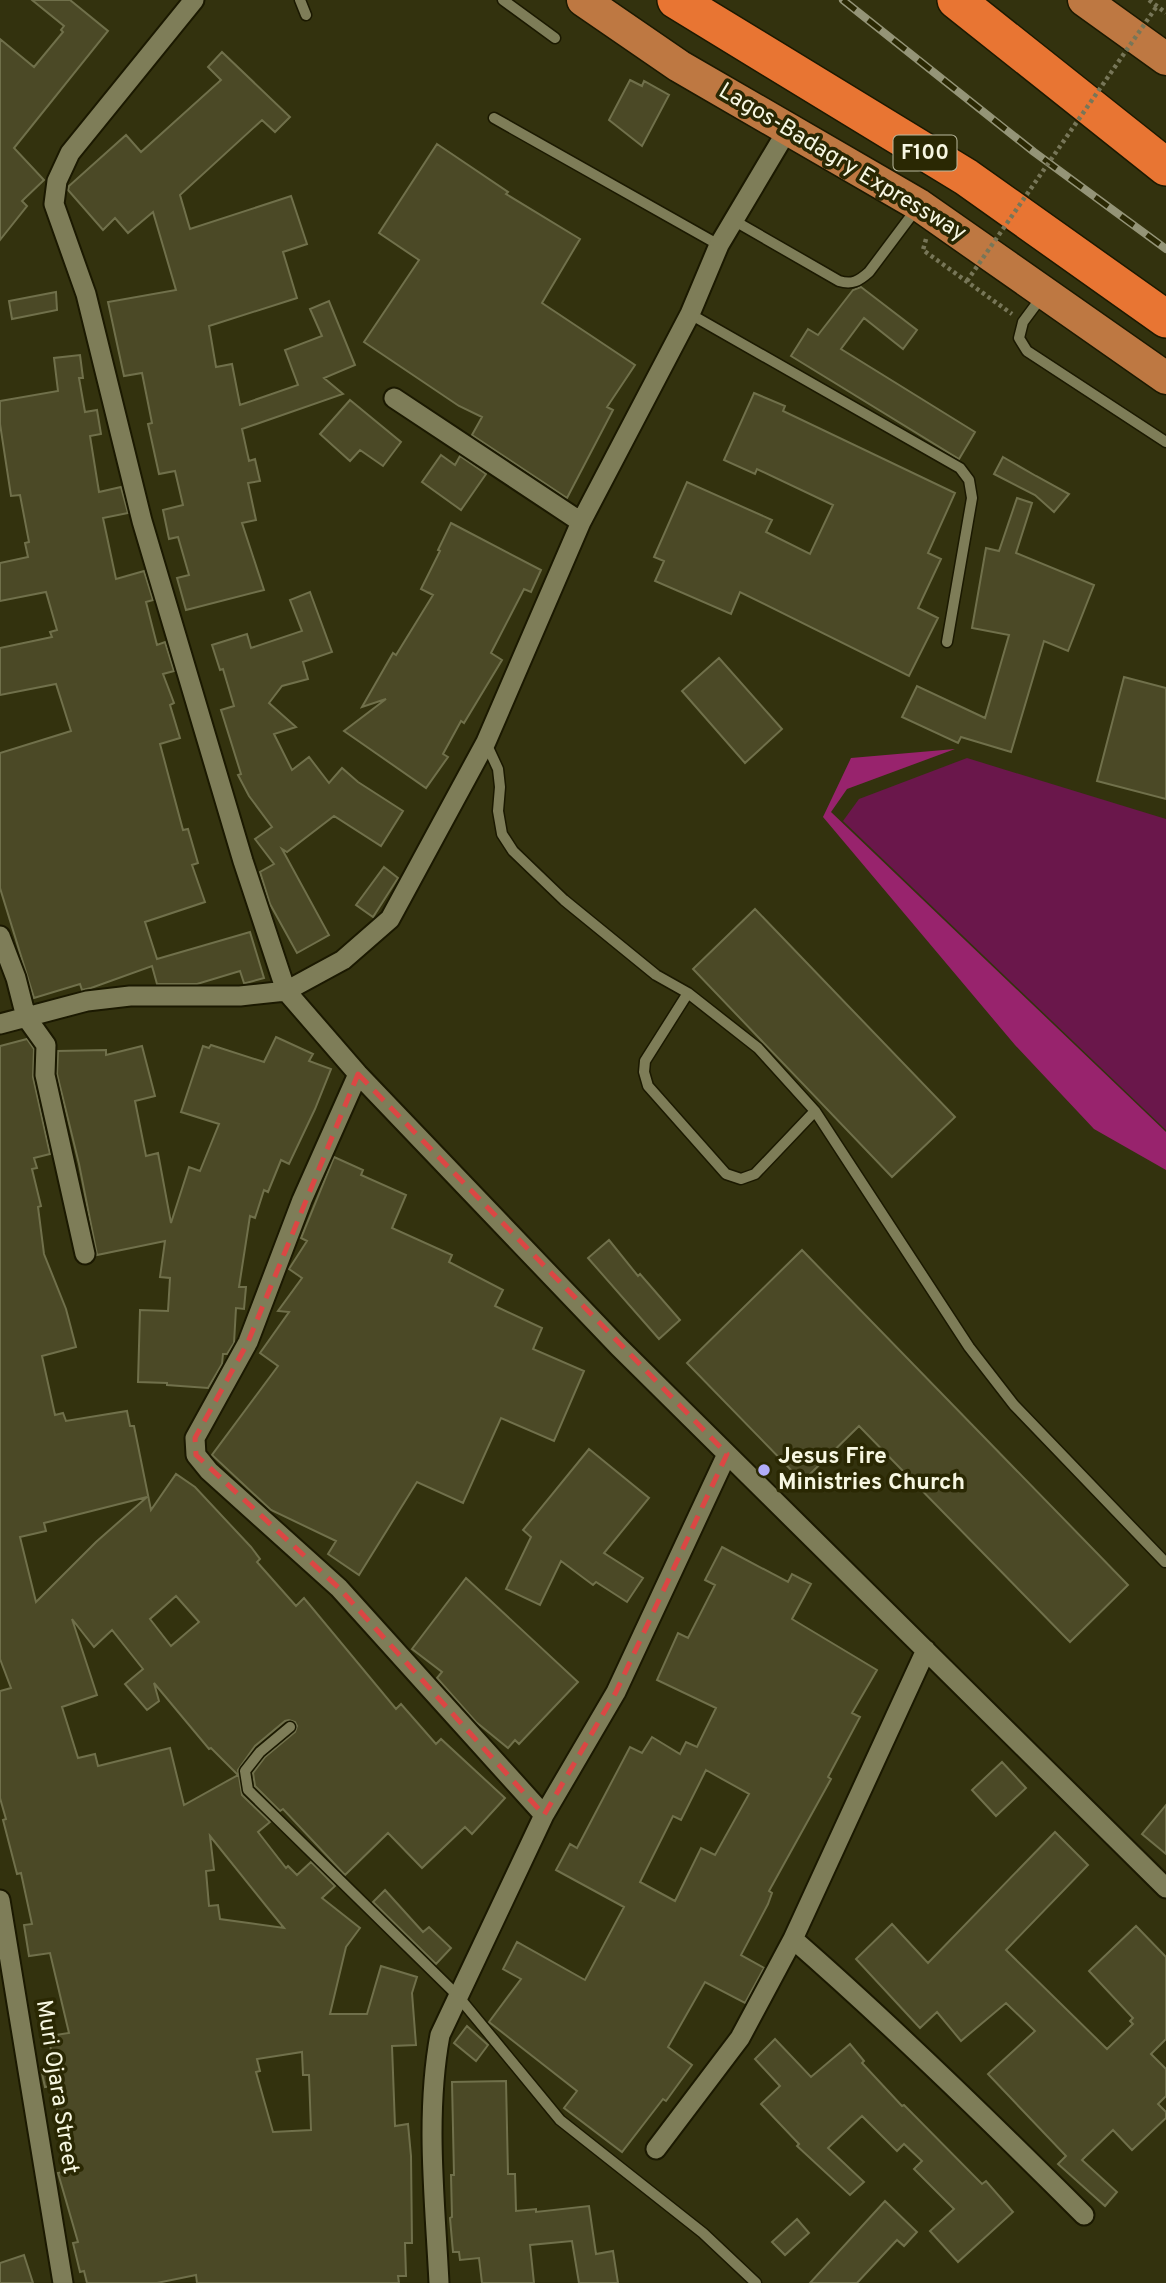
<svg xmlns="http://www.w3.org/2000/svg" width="1166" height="2283" font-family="Overpass,sans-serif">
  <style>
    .green { fill: #6a174b }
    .forest { fill: #98236d }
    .building { fill: #4b4926; stroke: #70704b; stroke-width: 2; fill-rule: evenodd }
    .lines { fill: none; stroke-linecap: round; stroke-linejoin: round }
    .lane-casing { stroke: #1b1901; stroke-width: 13 }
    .street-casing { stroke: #1b1901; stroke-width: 23 }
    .primary-casing { stroke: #1b1901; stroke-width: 35 }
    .highway-casing { stroke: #1b1901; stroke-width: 40 }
    .path { stroke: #777658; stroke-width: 4.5; stroke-dasharray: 3.5 3.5; stroke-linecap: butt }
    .lane { stroke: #7e7d58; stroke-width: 10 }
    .street { stroke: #7e7d58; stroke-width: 19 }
    .primary { stroke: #be7842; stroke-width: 32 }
    .highway { stroke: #e87533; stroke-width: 37 }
    .rail-casing { stroke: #949477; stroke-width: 8 }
    .rail { stroke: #2a2803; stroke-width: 5; stroke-dasharray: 16; stroke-linecap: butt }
    .path-bridge { stroke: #777658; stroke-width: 4.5; stroke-dasharray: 3.5 3.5; stroke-linecap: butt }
    .marked { fill: none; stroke: #db4744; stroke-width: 5; stroke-dasharray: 14 9; stroke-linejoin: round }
    .poi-dot { fill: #b2adf9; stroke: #2a2803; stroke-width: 2.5 }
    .labels { text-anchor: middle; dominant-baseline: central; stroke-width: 7; stroke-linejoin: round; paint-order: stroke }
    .shield { fill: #2a2803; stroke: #bab99f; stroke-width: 2 }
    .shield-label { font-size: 21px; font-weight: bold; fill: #f7f7e2 }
    .street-label { font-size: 23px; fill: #f7f7e2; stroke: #2a2803 }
    .poi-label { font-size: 23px; font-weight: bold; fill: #f7f7e2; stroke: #2a2803; text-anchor: start }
  </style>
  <rect width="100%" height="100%" fill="#33320e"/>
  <!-- green -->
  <path class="green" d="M967 758 1166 819V1130L843 821 859 799Z"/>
  <!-- forest -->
  <path class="forest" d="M955 749 847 789 831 812 1166 1132V1170L1094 1129 1015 1045 823 817 851 758Z"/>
  <!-- building -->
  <path class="building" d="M32 0H70L108 31 14 148 44 180 22 201 27 206 0 240V39L34 67 63 32 61 30 64 26Z
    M222 52 290 117 275 132 262 120 180 195 190 229 291 196 307 244 283 252 297 298 209 326 216 367 232 364 240 405 298 385 285 350 322 336 310 309 329 301 355 365 324 378 343 394 242 429 249 461 255 459 260 481 248 483 256 520 242 523 264 590 186 610 177 578 189 575 178 537 169 539 163 510 183 505 175 471 159 474 148 424 152 423 142 373 124 376 108 302 176 290 153 212 128 233 115 218 103 230 68 190 69 186 126 135 141 152 221 80 208 67Z
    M630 80 642 86 644 81 669 95 642 146 609 120Z
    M437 144 508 192 506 194 580 239 542 303 635 365 607 407 613 410 567 498 472 435 482 417 459 406 364 342 419 260 379 233Z
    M861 287 917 330 903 349 864 318 841 349 975 432 959 459 791 356 808 329 818 335 853 290Z
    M56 292 57 310 12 319 9 301Z
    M80 355 83 378H79L85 412 97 410 101 434 90 436 99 492 121 487 128 513 103 518 116 579 144 571 153 600 146 602 157 645 165 642 174 671 163 674 174 703 170 705 180 738 160 744 183 830 188 829 198 863 192 865 205 902 145 922 157 959 250 932 264 978 246 983H244L240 971 197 984H157L152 966 91 988 82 990 80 984 34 998 0 888V753L71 731 56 684 0 695V648L52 637 50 632 57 630 46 592 0 601V563L28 557 25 543 29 542 20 495 11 496 0 424V401L58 391 54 358Z
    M754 393 785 406 783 411 955 493 928 553 941 559 918 608 938 618 909 676 740 592 731 614 655 581 664 561 654 557 687 482 772 520 766 532 810 554 833 505 757 469 755 474 724 460Z
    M350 400 401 442 383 466 360 450 350 461 320 434Z
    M441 455 455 465 460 456 486 474 461 510 422 482Z
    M1003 457 1036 476 1069 494 1054 512 1035 495 994 474Z
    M1017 498 1032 503 1016 553 1094 585 1068 651 1044 641 1011 752 961 737 958 743 902 717 917 686 985 718 1009 635 972 628 986 548 999 551Z
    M451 523 541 570 531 592 524 589 491 653 502 660 464 723 461 721 443 754 448 757 426 788 344 731 386 699 362 707 393 653 396 655 433 595 421 589 440 551 438 550Z
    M310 592 332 652 303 662 308 679 282 686 269 703 296 727 274 734 292 770 309 757 329 783 342 768 358 782 403 811 381 846 334 816 287 852 282 849 329 935 297 953 270 904 260 872 274 864 255 839 272 827 249 796 238 775 241 774 221 710 234 706 223 669 220 670 212 645 247 634 251 648 302 631 290 600Z
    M719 658 782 729 745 763 682 691Z
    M1124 677 1166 688V799L1097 781Z
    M384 867 398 878 373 917 356 905Z
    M755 909 955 1117 892 1177 693 969Z
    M276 1037 313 1054 309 1061 331 1069 315 1109 289 1164 281 1160 268 1192 264 1190 255 1218 250 1216 239 1287H246L244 1309 236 1308 234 1343 227 1354H223L222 1364 208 1388 167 1385V1383L138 1382 140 1310 168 1311 170 1278 160 1277 165 1241 97 1255 79 1164 57 1074 58 1051 106 1050V1055L142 1046 155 1096 135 1101 146 1156 158 1153 171 1223 189 1167 200 1171 219 1124 181 1112 203 1046 209 1048 211 1045 264 1062Z
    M27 1039 34 1049 33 1077 50 1154 34 1158 37 1168 32 1169 41 1206 38 1207 44 1254 66 1309 76 1347 42 1356 55 1415 63 1413 66 1421 127 1411 130 1426H134L151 1510 176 1474 195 1487 251 1547 260 1559 257 1562 296 1606 304 1598 396 1709 401 1704 436 1744 441 1739 505 1798 472 1834 465 1827 422 1868 388 1833 345 1875 283 1809 280 1811 255 1786 253 1773 265 1757 295 1732 297 1726 295 1722 289 1720 285 1721 255 1746 238 1770 242 1795 270 1822 258 1832 286 1868 288 1866 297 1875 311 1862 335 1886 322 1898 360 1928 346 1947 330 2014H367L381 1966 417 1977 412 1993 416 2045 392 2046 395 2126 408 2124 411 2156 412 2243H405L406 2276H398L399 2283H197L196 2275 157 2283H87L84 2271 80 2272 73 2243 78 2242 58 2173 68 2171 62 2144 66 2143 51 2086 45 2087 41 2069 53 2067 49 2036 69 2033 50 1953 29 1956 24 1925 32 1924 21 1873 17 1874 3 1820 6 1819 0 1798V1691L11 1688 0 1659V1046ZM147 1497 96 1542 36 1602 20 1537 46 1531 44 1523ZM176 1596 199 1622 171 1646 150 1619ZM72 1619 94 1647 112 1630 143 1669 125 1684 147 1710 159 1701 154 1683 209 1749 211 1748 238 1775 184 1805 170 1748 98 1766 95 1754 78 1758 62 1707 97 1695ZM210 1836 271 1912 284 1928 220 1919 218 1905 209 1906 206 1871 214 1870ZM302 2052 303 2075H309L311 2130 273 2132 256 2072 260 2071 257 2059Z
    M334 1157 363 1170 361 1175 406 1195 392 1228 452 1255 449 1262 503 1290 495 1306 542 1328 533 1349 584 1371 554 1441 501 1418 463 1503 417 1482 359 1575 328 1554 336 1541 271 1510 212 1455 278 1366 260 1353 289 1312 278 1311 302 1278 289 1269 307 1241 301 1238Z
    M609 1240 638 1276 640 1274 680 1320 659 1339 588 1258Z
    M802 1250 1128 1585 1070 1642 859 1426 806 1478 800 1471 796 1475 687 1363Z
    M589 1449 649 1498 604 1553 643 1578 627 1602 596 1582 593 1585 561 1561 540 1605 506 1589 531 1537 523 1530Z
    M722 1547 788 1582 792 1574 811 1584 792 1619 877 1670 852 1713 860 1717 828 1777 831 1779 769 1891 772 1893 768 1904 741 1955 764 1968 745 2003 705 1982 668 2047 692 2065 666 2101 663 2099 622 2152 564 2108 577 2091 489 2022 521 1979 503 1969 517 1942 585 1980 624 1907 556 1870 570 1844 577 1848 630 1747 642 1753 652 1737 680 1754 686 1742 697 1747 716 1708 657 1680 678 1633 688 1638 715 1585 705 1580ZM706 1770 749 1794 715 1855 701 1848 675 1901 640 1882 673 1816 681 1820Z
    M466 1578 578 1682 519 1744 515 1740 508 1748 476 1722 437 1678 442 1672 412 1649Z
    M1002 1762 1026 1788 996 1816 972 1790Z
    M1166 1805V1854L1142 1834Z
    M1055 1832 1088 1865 1006 1950 1107 2049 1133 2024 1130 2021 1133 2018 1089 1971 1136 1926 1166 1957V2039L1151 2054 1166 2069V2096L1158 2104 1166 2112V2118L1132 2150 1113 2130 1082 2160 1117 2192 1105 2206 1058 2164 1066 2156 988 2074 1035 2031 1006 2003 961 2041 937 2012 920 2028 856 1959 892 1924 928 1963Z
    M385 1890 423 1932 429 1927 451 1948 436 1964 373 1902Z
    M467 2026 488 2045 476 2061 454 2043Z
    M775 2039 811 2077 850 2044 864 2061 862 2063 902 2106 904 2105 982 2184 986 2181 1013 2212 958 2262 930 2231 954 2209 914 2169 922 2161 904 2144 897 2151 862 2116 828 2148 864 2182 850 2195 797 2146 799 2144 761 2104 780 2086 755 2059Z
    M506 2081 508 2174H515L516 2211 536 2209V2212L589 2206 596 2254 613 2251 618 2283H579L572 2241 530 2245 534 2283H482L479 2258 460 2260 459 2252H453L450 2218 452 2217 451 2175H454L452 2082Z
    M885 2201 917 2232 904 2246 897 2240 857 2283H810Z
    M797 2219 809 2233 785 2255 772 2242Z
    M24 2255 33 2283H0V2263Z"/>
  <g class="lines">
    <defs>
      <path id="lane" d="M300 0 306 15
        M503 0 555 38
        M494 118 719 245
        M733 220 839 281C852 285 859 281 869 272L917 208
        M1043 295 1023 322 1019 338 1027 351 1166 442
        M690 314 960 468 969 480 972 498 947 642
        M486 743 498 769 500 787 498 811 502 834 513 851 564 900 656 975 688 993 758 1048 815 1111 969 1347 1014 1405 1165 1562
        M688 993 645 1061 644 1072 648 1086 726 1174 741 1179 755 1174 815 1111
        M290 1727 260 1752 245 1771 248 1790 457 1995 560 2120 703 2233 756 2283"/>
      <path id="street" d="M194 0 70 153 57 181 54 204 86 294 142 521 243 861 286 991 358 1074 618 1346 1166 1888
        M394 398 581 522
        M0 936 16 978 26 1017 46 1045 45 1075 85 1254
        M0 1024 87 1001 130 996H240L286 991 343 960 390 919 486 742 581 522 690 314 719 245 788 129
        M358 1074 302 1200 248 1342 195 1438 196 1455 209 1471 339 1588 544 1815
        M0 1900 63 2283
        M793 1939C894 2027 990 2121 1084 2215
        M656 2149 740 2038 793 1939 926 1650
        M439 2283C435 2201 425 2116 440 2035L544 1815 616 1692 727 1454"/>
      <path id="primary" d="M583 0 679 66 919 205 1166 378
        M1084 0 1166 59"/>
      <path id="highway" d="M676 0 966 177 1166 319
        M956 0 1166 167"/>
    </defs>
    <!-- lane casing -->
    <use href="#lane" class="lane-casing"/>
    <!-- street casing -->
    <use href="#street" class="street-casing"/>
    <!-- primary casing -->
    <use href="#primary" class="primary-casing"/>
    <!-- highway casing -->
    <use href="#highway" class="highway-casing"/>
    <!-- path -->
    <path class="path" d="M1149 0 1166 13
      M926 239 923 250 1012 314"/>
    <!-- lane -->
    <use href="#lane" class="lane"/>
    <!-- street -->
    <use href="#street" class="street"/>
    <!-- primary -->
    <use href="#primary" class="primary"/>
    <!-- highway -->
    <use href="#highway" class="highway"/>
    <defs>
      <path id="rail" d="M843 0 1034 152 1166 249"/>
    </defs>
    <!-- rail casing -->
    <use href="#rail" class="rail-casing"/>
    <!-- rail -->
    <use href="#rail" class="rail"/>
    <!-- path-bridge -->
    <path class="path-bridge" d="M967 281 1157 6"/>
  </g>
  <!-- marked area -->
  <path class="marked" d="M358 1074 727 1454 616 1692 544 1815 339 1588 196 1455 195 1438 248 1342Z"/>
  <!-- markers -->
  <circle class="poi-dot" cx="764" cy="1470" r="7"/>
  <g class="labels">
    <!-- shield labels -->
    <rect class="shield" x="893.5" y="135.5" width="63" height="35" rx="5"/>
    <g class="shield-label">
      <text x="925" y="153">F100</text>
    </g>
    <!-- street labels -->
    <g class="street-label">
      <text transform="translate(842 163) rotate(31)">Lagos-Badagry Expressway</text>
      <text transform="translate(56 2087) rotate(81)">Muri Ojara Street</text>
    </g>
    <!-- poi labels -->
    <g class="poi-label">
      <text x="778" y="1457">Jesus Fire<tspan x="778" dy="26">Ministries Church</tspan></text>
    </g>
  </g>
</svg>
